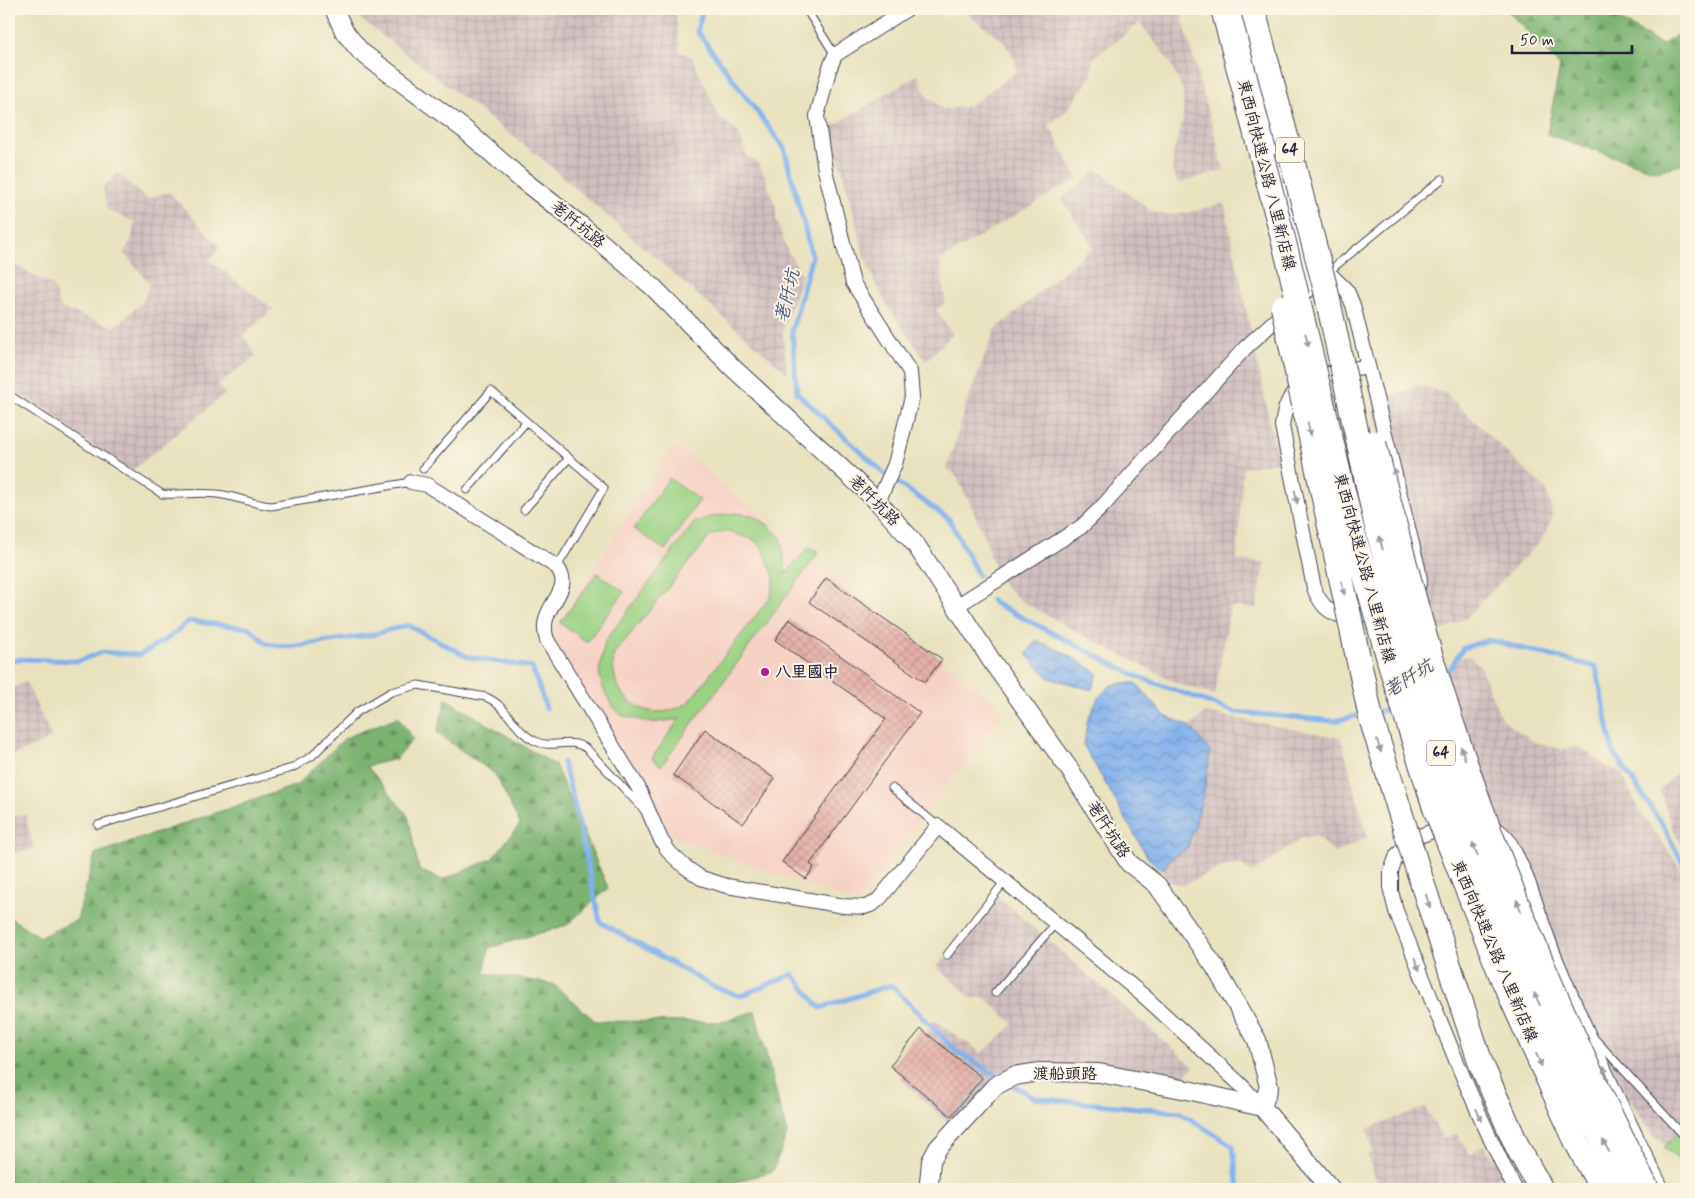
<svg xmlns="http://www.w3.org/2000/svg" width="1695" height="1198" font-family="Mynerve,'LXGW WenKai TC',sans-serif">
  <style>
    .built { fill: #f6d2c5 }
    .industrial { fill: url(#industrial-grid) }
    .green { fill: #9ad183; stroke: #5e7a5f; fill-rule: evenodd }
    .forest { fill: url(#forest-firs); stroke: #4e6a56 }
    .water { fill: url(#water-waves); stroke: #526a94 }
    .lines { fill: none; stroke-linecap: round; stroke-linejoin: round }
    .stream { stroke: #82b1ed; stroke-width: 5 }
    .building { fill: url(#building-cross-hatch) }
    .service-casing { stroke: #403f4f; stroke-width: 9 }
    .minor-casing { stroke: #403f4f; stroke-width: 16 }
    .tertiary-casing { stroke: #403f4f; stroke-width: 20 }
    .trunk-casing { stroke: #403f4f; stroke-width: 26 }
    .service { stroke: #fff; stroke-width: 7 }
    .minor { stroke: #fff; stroke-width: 14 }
    .tertiary { stroke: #fff; stroke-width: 18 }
    .trunk { stroke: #fff; stroke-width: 24 }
    .trunk-bridge-casing { stroke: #403f4f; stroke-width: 26; stroke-linecap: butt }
    .trunk-bridge { stroke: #fff; stroke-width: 24 }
    .oneway { fill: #9c9ca7 }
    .poi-dot { fill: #b5179e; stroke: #fcf5e5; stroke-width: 2 }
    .labels { text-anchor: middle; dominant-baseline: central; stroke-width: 4; stroke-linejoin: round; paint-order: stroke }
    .shield { fill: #fcf5e5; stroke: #63616e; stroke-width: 1 }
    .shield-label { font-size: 15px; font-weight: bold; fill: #22223b }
    .street-label { font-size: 16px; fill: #22223b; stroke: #fcf5e5 }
    .poi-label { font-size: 16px; font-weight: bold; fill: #22223b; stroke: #fcf5e5; text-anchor: start }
    .water-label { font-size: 18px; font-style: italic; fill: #445479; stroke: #fcf5e5 }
  </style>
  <defs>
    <pattern id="industrial-grid" width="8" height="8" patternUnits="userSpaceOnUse" patternTransform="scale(1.25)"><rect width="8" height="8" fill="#d1bfbf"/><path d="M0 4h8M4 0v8" fill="none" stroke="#b3a4a5"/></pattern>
    <pattern id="forest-firs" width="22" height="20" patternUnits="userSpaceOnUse" patternTransform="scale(1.25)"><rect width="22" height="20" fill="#7bb371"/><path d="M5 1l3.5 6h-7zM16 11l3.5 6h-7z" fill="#64915e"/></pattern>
    <pattern id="water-waves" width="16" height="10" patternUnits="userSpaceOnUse" patternTransform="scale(1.25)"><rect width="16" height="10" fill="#82b1ed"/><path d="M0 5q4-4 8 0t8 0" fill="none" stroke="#6a90c1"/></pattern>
    <pattern id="building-cross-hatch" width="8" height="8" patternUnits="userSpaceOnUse" patternTransform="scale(1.25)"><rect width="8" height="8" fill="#e6b1a8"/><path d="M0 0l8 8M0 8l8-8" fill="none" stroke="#c59892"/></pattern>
  </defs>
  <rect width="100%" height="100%" fill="#fcf5e5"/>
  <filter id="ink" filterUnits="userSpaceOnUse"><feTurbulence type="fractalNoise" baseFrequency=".02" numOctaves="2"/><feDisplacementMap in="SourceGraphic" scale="10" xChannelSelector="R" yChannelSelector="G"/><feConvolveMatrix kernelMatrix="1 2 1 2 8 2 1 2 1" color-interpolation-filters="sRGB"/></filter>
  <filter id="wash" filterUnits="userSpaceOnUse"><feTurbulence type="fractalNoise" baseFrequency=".0096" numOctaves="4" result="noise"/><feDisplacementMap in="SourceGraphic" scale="20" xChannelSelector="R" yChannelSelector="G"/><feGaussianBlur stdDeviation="1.12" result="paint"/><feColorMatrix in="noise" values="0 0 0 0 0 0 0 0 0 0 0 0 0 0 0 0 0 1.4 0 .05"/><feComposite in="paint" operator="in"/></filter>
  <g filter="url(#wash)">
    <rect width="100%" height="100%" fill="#e8e2bf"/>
    <!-- built -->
    <path class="built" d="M674 445 1004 711 857 904 671 836 551 634Z"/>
    <!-- industrial -->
    <path class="industrial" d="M353 9H675L680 52 692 57 718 115 739 133 746 155 758 163 764 174 776 208V218L786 248 802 276 784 325 783 335 787 373 541 158 361 19Z
      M961 9H1180L1224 170 1178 183 1172 170 1174 150 1183 120V91L1170 62 1140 23 1093 58 1092 75 1067 110 1049 125 1077 178 940 260 945 303 936 310 953 334 926 361 890 310 876 285 864 255 844 176 828 129 918 75 926 95 943 109 969 106 1016 72 1015 59 1003 41Z
      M1097 170 1153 212 1166 215 1187 213 1224 203 1278 462 1243 468 1237 560 1265 562 1257 608 1230 607 1215 695 1179 684 1084 636 1020 600 1005 586 996 574 986 540 968 499 954 473 947 469 967 402 995 330 1093 247 1062 199Z
      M118 173 146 199 169 192 220 247 209 260 273 309 243 335 256 356 218 384 225 394 129 473 42 407 9 389V262L53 286 61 308 114 327 143 302 150 284 124 253 131 240 135 222 107 210 103 187Z
      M1417 385 1444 392 1546 490 1551 506 1552 519 1542 539 1467 617 1431 637 1374 411 1385 399Z
      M1470 656 1480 666 1501 718 1514 728 1536 743 1562 749 1577 747 1589 753 1605 766 1621 772 1640 812 1686 876V1159L1675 1149 1656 1139 1596 1049 1489 796 1444 677 1447 669 1462 657Z
      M26 682 52 738 9 757V690Z
      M1206 713 1341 738 1367 837 1335 853 1316 836 1303 837 1252 873 1242 864 1224 866 1183 885 1168 882 1162 870 1171 859 1187 848 1196 823 1206 781 1210 752 1190 726Z
      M1686 764V852L1673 829 1660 790Z
      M25 815 34 849 9 854V816Z
      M998 897 1194 1067 1178 1082 1028 1062 1020 1064 1009 1071 951 1125 900 1078 934 1020 982 1053 1014 1024 984 997 973 999 937 967Z
      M1425 1107 1443 1139 1458 1134 1470 1155 1483 1145 1503 1172 1485 1189H1380L1367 1156 1373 1152 1367 1129Z"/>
    <!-- green -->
    <path class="green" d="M669 478 700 500 665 550 634 529Z
      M734 513 751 515 767 524 781 538 786 574 809 547 819 552 661 766 652 758 679 719 651 723 621 715 611 704 603 688 599 672 605 641 694 523 706 518ZM725 531 752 539 762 547 774 577 771 596 688 703C678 708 669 712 658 712 627 711 609 683 614 654L711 535Z
      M597 573 624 592 587 642 560 623Z
      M1686 1126V1166L1664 1147Z"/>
    <!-- forest -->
    <path class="forest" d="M1506 9H1602L1662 45 1686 29V164L1656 171 1547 134 1560 66Z
      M446 699 555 765 608 888 567 925 489 948 484 973 553 984 595 1021 720 1022 755 1011 787 1134 773 1171 711 1189H617L574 1185 572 1189H9V917L40 937 77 920 95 854 297 785 345 738 398 717 413 739 396 759 367 766 408 816 419 870 442 880 492 859 520 824 495 774 437 733Z"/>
    <!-- water -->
    <path class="water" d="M1036 640 1063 652 1098 673 1092 690 1049 678 1026 655Z
      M1124 683H1136L1165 716 1190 726 1210 752 1206 781 1196 823 1187 848 1171 859 1162 870 1148 858 1084 746 1087 722 1098 698 1111 685Z"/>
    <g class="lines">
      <!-- stream -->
      <path class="stream" d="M703 9 697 31 784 148 812 256 792 330 797 393 885 474 949 519 978 575
        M992 600 994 603 1136 676 1235 712 1334 721 1365 714
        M9 663 19 659 79 661 102 652 140 655 170 637 189 621 249 628 267 644 289 647 371 635 408 625 468 657 532 667 546 708
        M1443 674 1449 670 1463 648 1489 640 1596 667 1613 751 1662 824 1686 869
        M1376 712 1390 709 1396 705
        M563 762 576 810 600 922 712 986 740 996 793 974 820 1008 891 985 955 1050 1002 1079
        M1009 1083 1035 1098 1179 1112 1233 1146 1238 1189"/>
    </g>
    <g id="blocks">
      <!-- building -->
      <path class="building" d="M826 578 942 659 925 682 809 602Z
        M789 619 920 713 810 864 814 867 806 879 782 862 886 719 775 640Z
        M705 729 775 779 743 824 673 775Z
        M921 1029 982 1078 951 1116 890 1066Z"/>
    </g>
  </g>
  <g filter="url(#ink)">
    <use href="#blocks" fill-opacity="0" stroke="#403f4f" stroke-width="1"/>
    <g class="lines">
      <defs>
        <path id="service" d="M806 9 835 55
          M1328 272 1442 179
          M9 395 162 494C181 495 199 492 217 494 236 496 252 504 271 506L411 482
          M423 469 491 391 604 488 557 567
          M467 490 526 422
          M524 510 569 458
          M892 788 938 826
          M98 825 292 768 312 756 357 712 391 692 418 685 486 697C508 706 514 731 535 741 553 750 569 736 587 749L643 809
          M947 955 1005 881
          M995 993 1056 923
          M1595 1039 1686 1138"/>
        <path id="minor" d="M1238 9 1309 288
          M1368 366C1338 372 1297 374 1286 407 1284 413 1283 420 1282 426L1314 588C1328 625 1350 616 1382 611
          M411 482 427 485 557 567C577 593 535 606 547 640L638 787 661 840 670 853 684 866 701 878 727 886 844 906 865 907 873 904 880 898 938 826 1145 997 1241 1085 1262 1107
          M878 502 895 464 912 397 910 372 853 283 825 170 817 116 829 70 835 55 907 9
          M955 607 1081 527 1101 508 1245 348 1328 272 1347 291 1353 305 1418 568 1420 580 1418 587
          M1449 825 1414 838 1397 855 1391 871V891L1396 911C1434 1004 1469 1100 1515 1189
          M1489 826C1501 830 1508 838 1513 849 1531 882 1540 920 1554 955 1587 1034 1623 1112 1662 1189"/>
        <path id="tertiary" d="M334 9 344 31 361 52 464 129 520 178 584 228 653 287 732 367 878 502 916 545 993 663 1070 770 1129 863 1157 885 1215 967 1257 1040 1269 1087 1262 1107 1331 1189
          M930 1189 929 1182 931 1161 938 1148 995 1086 1014 1076 1040 1072 1099 1073 1192 1091 1262 1107"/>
        <path id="trunk" d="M1223 9 1262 157"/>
      </defs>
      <!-- service casing -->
      <use href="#service" class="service-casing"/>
      <!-- minor casing -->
      <use href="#minor" class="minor-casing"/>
      <!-- tertiary casing -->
      <use href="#tertiary" class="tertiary-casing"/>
      <!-- trunk casing -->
      <use href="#trunk" class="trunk-casing"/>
      <!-- service -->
      <use href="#service" class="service"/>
      <!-- minor -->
      <use href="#minor" class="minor"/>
      <!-- tertiary -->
      <use href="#tertiary" class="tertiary"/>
      <!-- trunk -->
      <use href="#trunk" class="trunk"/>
      <defs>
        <path id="trunk-bridge" d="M1253 9 1326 291 1376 523 1415 671 1457 803 1522 966 1598 1131 1629 1189
          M1262 157 1287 254 1352 529 1394 677 1435 808 1502 977 1577 1143 1602 1189
          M1283 307 1371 718 1418 870 1481 1064 1518 1148 1541 1189
          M1374 443C1393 518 1411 593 1434 667 1489 847 1562 1022 1647 1189"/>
      </defs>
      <!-- trunk-bridge casing -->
      <use href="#trunk-bridge" class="trunk-bridge-casing"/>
      <!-- trunk-bridge -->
      <use href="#trunk-bridge" class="trunk-bridge"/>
    </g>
    <!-- one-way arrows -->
    <defs><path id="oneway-solid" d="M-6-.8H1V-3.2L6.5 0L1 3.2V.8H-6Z" transform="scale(1.25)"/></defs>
    <g class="oneway">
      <use href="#oneway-solid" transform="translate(1307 340) rotate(77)"/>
      <use href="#oneway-solid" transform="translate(1309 429) rotate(78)"/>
      <use href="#oneway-solid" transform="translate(1395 475) rotate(-104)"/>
      <use href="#oneway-solid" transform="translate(1296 497) rotate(79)"/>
      <use href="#oneway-solid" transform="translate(1381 543) rotate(-105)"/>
      <use href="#oneway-solid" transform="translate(1343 588) rotate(78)"/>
      <use href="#oneway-solid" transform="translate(1379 746) rotate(73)"/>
      <use href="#oneway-solid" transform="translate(1463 753) rotate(-109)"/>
      <use href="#oneway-solid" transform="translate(1475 849) rotate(-112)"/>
      <use href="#oneway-solid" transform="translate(1428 901) rotate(72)"/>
      <use href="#oneway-solid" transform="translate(1519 906) rotate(-111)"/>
      <use href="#oneway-solid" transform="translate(1417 964) rotate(68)"/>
      <use href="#oneway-solid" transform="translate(1537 999) rotate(-115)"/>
      <use href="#oneway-solid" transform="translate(1539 1060) rotate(66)"/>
      <use href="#oneway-solid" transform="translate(1606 1073) rotate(-114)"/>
      <use href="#oneway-solid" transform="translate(1479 1115) rotate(66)"/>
      <use href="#oneway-solid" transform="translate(1606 1146) rotate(-118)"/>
    </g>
  </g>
  <!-- markers -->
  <circle class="poi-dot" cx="765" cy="672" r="5"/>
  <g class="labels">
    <!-- shield labels -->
    <g class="shield">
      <rect x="1276" y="137.5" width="28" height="25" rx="4"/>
      <rect x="1427" y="740.5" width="28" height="25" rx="4"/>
    </g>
    <g class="shield-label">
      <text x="1290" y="150">64</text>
      <text x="1441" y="753">64</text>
    </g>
    <!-- street labels -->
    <g class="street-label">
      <text transform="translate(1266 175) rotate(76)">東西向快速公路 八里新店線</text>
      <text transform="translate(578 225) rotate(39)">荖阡坑路</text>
      <text transform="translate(874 501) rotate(45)">荖阡坑路</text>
      <text transform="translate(1364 568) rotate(75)">東西向快速公路 八里新店線</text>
      <text transform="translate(1108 830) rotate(57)">荖阡坑路</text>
      <text transform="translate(1494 951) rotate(67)">東西向快速公路 八里新店線</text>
      <text x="1065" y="1074">渡船頭路</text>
    </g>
    <!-- poi labels -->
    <g class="poi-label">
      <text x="775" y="672">八里國中</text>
    </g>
    <!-- water labels -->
    <g class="water-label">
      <text transform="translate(788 296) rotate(-76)">荖阡坑</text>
      <text transform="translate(1409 679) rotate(-32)">荖阡坑</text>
    </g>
  </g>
  <!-- margin -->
  <rect width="1695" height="1198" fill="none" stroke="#fcf5e5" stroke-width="30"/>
  <!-- scale -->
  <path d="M1512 45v8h120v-8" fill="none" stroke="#22223b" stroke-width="2.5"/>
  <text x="1520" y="45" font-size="15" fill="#22223b" stroke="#fcf5e5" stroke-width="4" paint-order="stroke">50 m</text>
</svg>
